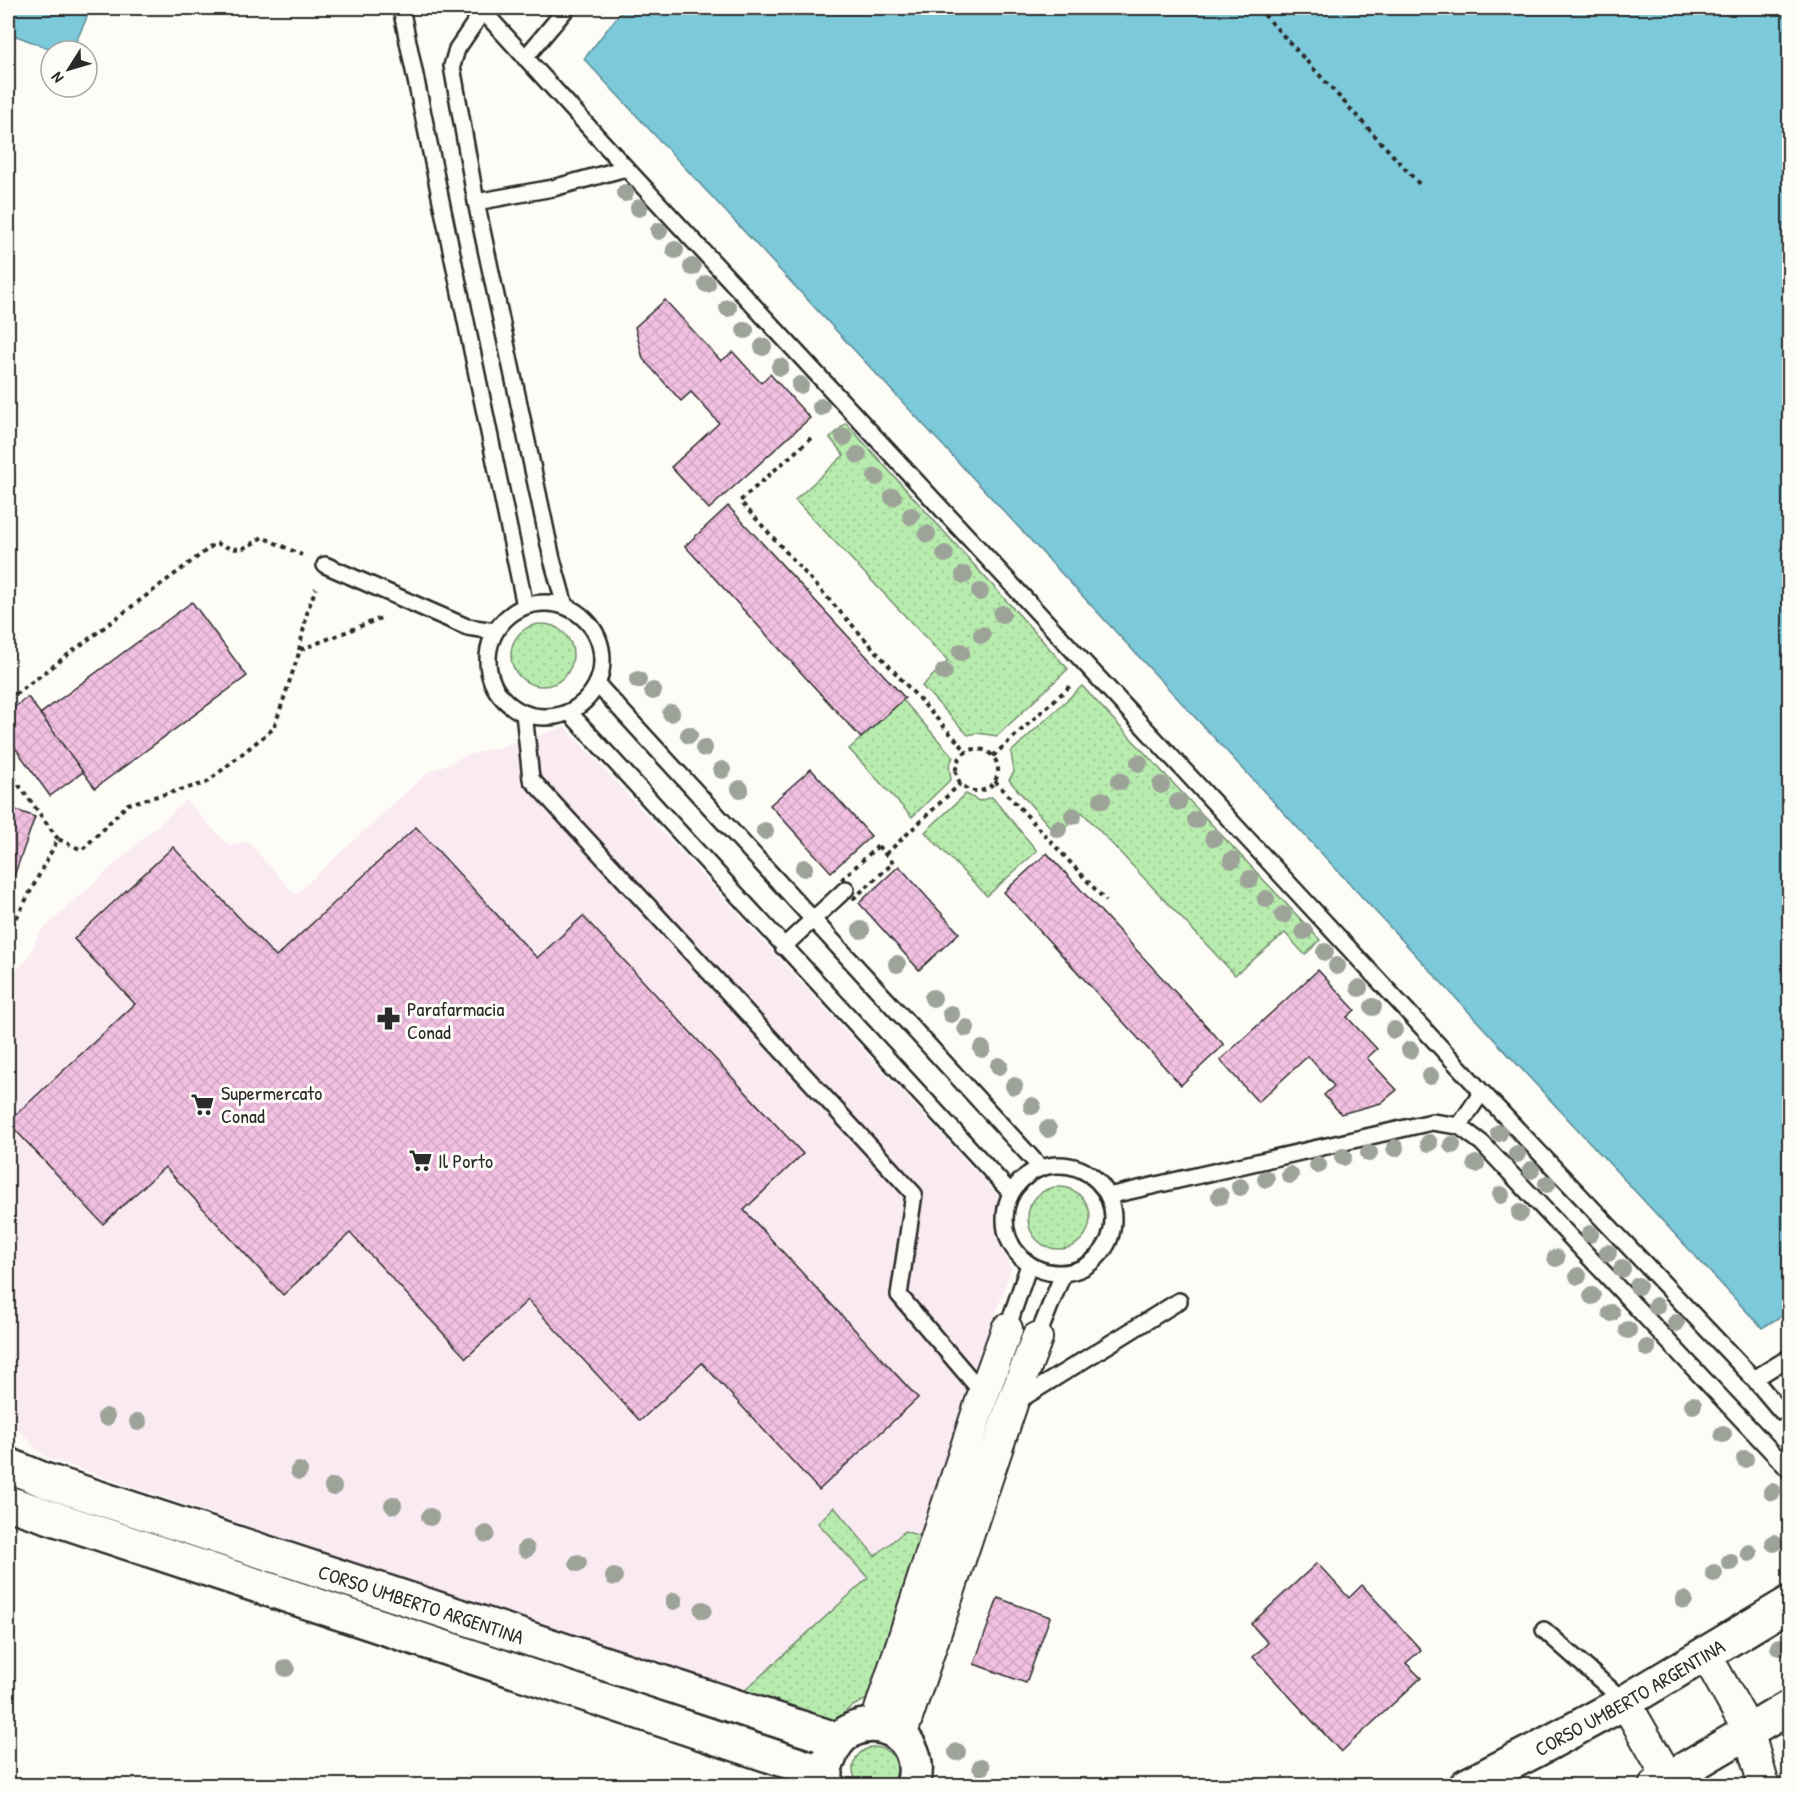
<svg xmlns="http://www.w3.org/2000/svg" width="1797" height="1793" font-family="'Patrick Hand',sans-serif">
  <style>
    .built { fill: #faeaf1 }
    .grass { fill: url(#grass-dots); stroke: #728c6c; stroke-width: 1.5 }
    .water { fill: #7cc9da; stroke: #5c8a94; stroke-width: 1.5 }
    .building { fill: url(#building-cross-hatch); stroke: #2b2b2b; stroke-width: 1.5 }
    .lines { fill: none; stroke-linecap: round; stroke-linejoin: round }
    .lane-casing { stroke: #2b2b2b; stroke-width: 20 }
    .street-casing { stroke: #2b2b2b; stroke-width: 34 }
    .secondary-casing { stroke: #2b2b2b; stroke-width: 38 }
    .path { stroke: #2b2b2b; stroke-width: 4; stroke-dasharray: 4.5 4.5; stroke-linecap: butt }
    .lane { stroke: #fdfcf7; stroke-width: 15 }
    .street { stroke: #fdfcf7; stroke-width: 30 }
    .secondary { stroke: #fdfcf7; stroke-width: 33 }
    .tree { fill: #9da399 }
    .labels { text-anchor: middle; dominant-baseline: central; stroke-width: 6; stroke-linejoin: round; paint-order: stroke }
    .poi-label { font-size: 20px; fill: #2b2b2b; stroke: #fdfcf7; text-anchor: start }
    .street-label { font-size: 20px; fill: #2b2b2b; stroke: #fdfcf7 }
  </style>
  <defs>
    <pattern id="grass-dots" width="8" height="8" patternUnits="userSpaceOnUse" patternTransform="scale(1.5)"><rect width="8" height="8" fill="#b8ecae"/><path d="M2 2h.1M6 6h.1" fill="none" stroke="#9ecb96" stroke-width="1.8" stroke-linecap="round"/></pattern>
    <pattern id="building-cross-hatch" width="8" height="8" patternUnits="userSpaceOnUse" patternTransform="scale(1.5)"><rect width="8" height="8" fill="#f2c1e2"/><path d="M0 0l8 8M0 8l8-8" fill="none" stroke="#d0a6c2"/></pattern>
  </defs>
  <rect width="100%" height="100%" fill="#fdfcf7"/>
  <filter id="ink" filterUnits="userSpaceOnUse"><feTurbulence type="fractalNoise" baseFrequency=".0167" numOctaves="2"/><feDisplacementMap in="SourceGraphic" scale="12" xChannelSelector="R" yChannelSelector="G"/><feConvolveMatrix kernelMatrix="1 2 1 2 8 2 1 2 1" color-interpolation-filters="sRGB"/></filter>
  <g filter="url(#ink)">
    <!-- built -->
    <path class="built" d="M565 727 1000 1198 994 1216 996 1235 1011 1269 920 1536 869 1698 851 1707 831 1724 45 1457 17 1428 8 1423V979L27 960 40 932 186 800 229 846 248 842 295 895 427 773 468 755 500 747Z"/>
    <!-- grass -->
    <path class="grass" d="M846 423 1068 669 997 736 977 733 968 735 922 686 948 661 795 500 844 455 830 438Z
      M511 655a31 31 0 1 1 62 0a31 31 0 1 1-62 0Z
      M1082 686 1320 940 1305 955 1285 933 1235 975 1082 812 1057 835 1009 780 1014 772 1011 752Z
      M903 700 953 757 949 766 951 779 912 817 849 749Z
      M966 794 979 801 992 797 1037 851 987 896 925 832Z
      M1028 1218a31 31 0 1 1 62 0a31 31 0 1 1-62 0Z
      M834 1507 875 1556 905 1531 920 1536 869 1698 851 1707 831 1724 742 1693 868 1578 818 1523Z
      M871 1747C893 1746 906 1768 890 1785H860C847 1771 853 1753 871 1747Z"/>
    <!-- water -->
    <path class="water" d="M8 8H91L72 51H56L8 33Z
      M624 8H1789V1311L1762 1328 584 59Z"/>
    <!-- building -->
    <path class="building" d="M665 300 721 361 733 352 761 383 770 374 810 418 709 509 671 467 719 423 691 392 681 401 643 359 635 327Z
      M728 506 905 698 861 738 685 546Z
      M192 602 247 676 95 788 40 714Z
      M28 697 83 772 50 796 8 738V712Z
      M811 769 871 836 831 872 770 805Z
      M8 807 35 817 8 893Z
      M416 827 537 958 583 916 803 1154 744 1210 918 1398 819 1490 702 1363 640 1421 528 1300 466 1358 350 1233 283 1295 165 1167 103 1224 8 1122 135 1004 74 939 173 847 276 957Z
      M1047 853 1224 1045 1181 1085 1004 892Z
      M899 866 959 933 919 970 859 903Z
      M1318 970 1355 1010 1347 1017 1377 1049 1367 1058 1397 1090 1381 1103 1341 1114 1324 1095 1334 1086 1308 1056 1258 1102 1220 1060Z
      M1317 1563 1349 1598 1362 1585 1421 1650 1406 1663 1421 1678 1341 1752 1253 1657 1268 1643 1251 1624Z
      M998 1598 1050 1617 1026 1683 974 1664Z"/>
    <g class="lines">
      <defs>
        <path id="lane" d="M401 8 525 606
          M485 8 457 49 452 66 476 202 552 559 565 606
          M482 10 626 168 1482 1092 1459 1126
          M525 58 567 8
          M476 202 553 188 626 168
          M325 565 467 627 495 631
          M488 660a57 57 0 1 1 114 0a57 57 0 1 1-114 0Z
          M597 684 1041 1168
          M569 712 1011 1193
          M524 713 531 779 914 1194 899 1295 985 1396
          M783 947 846 889
          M1482 1092 1754 1379 1790 1357
          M1005 1219a54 54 0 1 1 108 0a54 54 0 1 1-108 0Z
          M1108 1196 1432 1122 1459 1126 1482 1143 1790 1471
          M1007 1329 1029 1265
          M1037 1338 1063 1274
          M1754 1379 1781 1411 1790 1408
          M1016 1402 1179 1301
          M1544 1630 1625 1702"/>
        <path id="street" d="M1705 1653 1748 1730 1764 1786
          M1625 1702 1669 1779 1677 1786
          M875 1725 983 1395 1007 1329
          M901 1736 1012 1404 1037 1338"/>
        <g id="secondary">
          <path id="s1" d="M8 1465 44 1480 838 1740"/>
          <path d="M8 1503 826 1774"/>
          <path d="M829 1759C846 1702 930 1722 913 1786"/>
          <path id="s2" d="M1466 1786 1534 1751 1625 1702 1790 1603"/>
          <path d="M1656 1786 1790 1707"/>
        </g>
      </defs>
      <!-- lane casing -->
      <use href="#lane" class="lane-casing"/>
      <!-- street casing -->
      <use href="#street" class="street-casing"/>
      <!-- secondary casing -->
      <use href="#secondary" class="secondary-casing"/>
      <!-- path -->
      <path class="path" d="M1258 8 1421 186
        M811 438 740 501 967 752
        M299 650 308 609 316 588
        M8 700 216 543C237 552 243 551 262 537L302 555
        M956 770a21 21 0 1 1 42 0a21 21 0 1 1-42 0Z
        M993 756 1070 686
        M8 770 58 839
        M995 781 1106 901
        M878 846 893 863 854 898 840 881Z
        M886 854 961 783
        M8 934 58 839 82 850 128 804 206 783 274 728 300 650 381 618"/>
      <!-- lane -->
      <use href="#lane" class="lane"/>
      <!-- street -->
      <use href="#street" class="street"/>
      <!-- secondary -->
      <use href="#secondary" class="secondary"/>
    </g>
    <!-- trees -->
    <g class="tree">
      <circle cx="625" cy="193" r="9"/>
      <circle cx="639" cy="208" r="9"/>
      <circle cx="659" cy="231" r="9"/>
      <circle cx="675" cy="250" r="9"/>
      <circle cx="692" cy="267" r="9"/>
      <circle cx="707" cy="284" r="9"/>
      <circle cx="728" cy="308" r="9"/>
      <circle cx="745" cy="330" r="9"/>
      <circle cx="763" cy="347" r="9"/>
      <circle cx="780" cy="367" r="9"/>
      <circle cx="800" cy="385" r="9"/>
      <circle cx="821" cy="407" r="9"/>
      <circle cx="844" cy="437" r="9"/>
      <circle cx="858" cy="455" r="9"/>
      <circle cx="876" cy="477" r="9"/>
      <circle cx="893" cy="497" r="9"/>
      <circle cx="911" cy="516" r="9"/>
      <circle cx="927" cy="534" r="9"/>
      <circle cx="945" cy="554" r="9"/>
      <circle cx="964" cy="575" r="9"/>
      <circle cx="980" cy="592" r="9"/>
      <circle cx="1002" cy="614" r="9"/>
      <circle cx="982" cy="635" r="9"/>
      <circle cx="961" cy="652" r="9"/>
      <circle cx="944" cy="672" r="9"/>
      <circle cx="638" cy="680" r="9"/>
      <circle cx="653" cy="691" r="9"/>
      <circle cx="671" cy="713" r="9"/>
      <circle cx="689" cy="735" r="9"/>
      <circle cx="704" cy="748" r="9"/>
      <circle cx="1139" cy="763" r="9"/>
      <circle cx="722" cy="770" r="9"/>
      <circle cx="1120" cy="781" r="9"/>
      <circle cx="1161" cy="785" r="9"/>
      <circle cx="740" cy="789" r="9"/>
      <circle cx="1102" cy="800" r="9"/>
      <circle cx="1178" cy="802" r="9"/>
      <circle cx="1073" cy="816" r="9"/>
      <circle cx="1196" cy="820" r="9"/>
      <circle cx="1058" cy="829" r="9"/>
      <circle cx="765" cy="831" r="9"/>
      <circle cx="1214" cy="838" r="9"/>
      <circle cx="1232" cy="860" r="9"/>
      <circle cx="804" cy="868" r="9"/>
      <circle cx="1250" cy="879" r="9"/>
      <circle cx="1266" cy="899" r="9"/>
      <circle cx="1283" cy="915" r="9"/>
      <circle cx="861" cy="930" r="9"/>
      <circle cx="1304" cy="931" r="9"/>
      <circle cx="1325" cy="952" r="9"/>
      <circle cx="897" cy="964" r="9"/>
      <circle cx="1337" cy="966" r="9"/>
      <circle cx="1359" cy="988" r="9"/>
      <circle cx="933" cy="998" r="9"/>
      <circle cx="1373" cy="1007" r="9"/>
      <circle cx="951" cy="1014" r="9"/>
      <circle cx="966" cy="1028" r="9"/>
      <circle cx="1394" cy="1030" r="9"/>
      <circle cx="982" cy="1049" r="9"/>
      <circle cx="1410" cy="1050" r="9"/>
      <circle cx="999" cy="1066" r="9"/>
      <circle cx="1430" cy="1076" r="9"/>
      <circle cx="1014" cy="1086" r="9"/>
      <circle cx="1032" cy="1106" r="9"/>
      <circle cx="1048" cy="1129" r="9"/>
      <circle cx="1499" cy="1133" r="9"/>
      <circle cx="1429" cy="1143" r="9"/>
      <circle cx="1452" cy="1145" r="9"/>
      <circle cx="1395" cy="1148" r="9"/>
      <circle cx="1369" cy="1153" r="9"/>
      <circle cx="1517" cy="1154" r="9"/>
      <circle cx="1343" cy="1157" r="9"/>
      <circle cx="1476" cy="1164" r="9"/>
      <circle cx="1318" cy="1165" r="9"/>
      <circle cx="1531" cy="1170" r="9"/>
      <circle cx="1290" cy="1175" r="9"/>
      <circle cx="1266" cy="1179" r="9"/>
      <circle cx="1547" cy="1184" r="9"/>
      <circle cx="1240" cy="1187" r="9"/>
      <circle cx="1501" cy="1195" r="9"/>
      <circle cx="1220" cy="1196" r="9"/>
      <circle cx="1520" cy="1213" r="9"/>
      <circle cx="1590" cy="1234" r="9"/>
      <circle cx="1608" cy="1253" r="9"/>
      <circle cx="1556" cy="1258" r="9"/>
      <circle cx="1622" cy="1269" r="9"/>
      <circle cx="1578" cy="1276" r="9"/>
      <circle cx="1638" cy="1286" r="9"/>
      <circle cx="1592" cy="1296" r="9"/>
      <circle cx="1656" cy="1306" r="9"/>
      <circle cx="1611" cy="1313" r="9"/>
      <circle cx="1676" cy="1323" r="9"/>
      <circle cx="1628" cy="1330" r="9"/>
      <circle cx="1647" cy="1348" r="9"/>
      <circle cx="1693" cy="1405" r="9"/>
      <circle cx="106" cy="1417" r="9"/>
      <circle cx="138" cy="1422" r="9"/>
      <circle cx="1723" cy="1434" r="9"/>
      <circle cx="1745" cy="1459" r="9"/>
      <circle cx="299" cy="1471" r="9"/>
      <circle cx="333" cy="1487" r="9"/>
      <circle cx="1772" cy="1492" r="9"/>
      <circle cx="393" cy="1505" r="9"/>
      <circle cx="430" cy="1517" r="9"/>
      <circle cx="486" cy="1534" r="9"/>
      <circle cx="1774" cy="1543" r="9"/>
      <circle cx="526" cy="1549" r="9"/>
      <circle cx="1749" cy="1553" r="9"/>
      <circle cx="1730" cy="1562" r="9"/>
      <circle cx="578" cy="1563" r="9"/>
      <circle cx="1714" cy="1573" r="9"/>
      <circle cx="614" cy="1577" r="9"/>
      <circle cx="1684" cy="1600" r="9"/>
      <circle cx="674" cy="1601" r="9"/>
      <circle cx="703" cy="1610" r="9"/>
      <circle cx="1779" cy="1647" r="9"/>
      <circle cx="286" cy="1668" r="9"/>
      <circle cx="957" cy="1752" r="9"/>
      <circle cx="981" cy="1767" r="9"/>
    </g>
  </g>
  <!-- icons -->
  <defs>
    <symbol id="pharmacy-bare" viewBox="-9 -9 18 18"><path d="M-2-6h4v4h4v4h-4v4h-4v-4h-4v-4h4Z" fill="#2b2b2b" stroke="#fdfcf7" stroke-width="2.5" paint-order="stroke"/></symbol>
    <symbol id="supermarket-bare" viewBox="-9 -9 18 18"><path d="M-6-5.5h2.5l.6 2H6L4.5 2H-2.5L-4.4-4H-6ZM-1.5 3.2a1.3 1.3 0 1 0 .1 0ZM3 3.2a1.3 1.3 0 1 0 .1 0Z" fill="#2b2b2b" stroke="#fdfcf7" stroke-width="2.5" paint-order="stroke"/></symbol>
  </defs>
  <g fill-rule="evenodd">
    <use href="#pharmacy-bare" x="372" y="1002" width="33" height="33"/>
    <use href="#supermarket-bare" x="186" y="1088" width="33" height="33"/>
    <use href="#supermarket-bare" x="404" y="1144" width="33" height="33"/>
  </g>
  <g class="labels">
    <!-- poi labels -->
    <g class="poi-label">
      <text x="407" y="1008">Parafarmacia<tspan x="407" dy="23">Conad</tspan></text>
      <text x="221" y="1092">Supermercato<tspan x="221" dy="23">Conad</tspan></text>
      <text x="438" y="1160">Il Porto</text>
    </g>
    <!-- street labels -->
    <g class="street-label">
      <text stroke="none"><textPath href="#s1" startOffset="436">CORSO UMBERTO ARGENTINA</textPath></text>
      <text stroke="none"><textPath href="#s2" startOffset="186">CORSO UMBERTO ARGENTINA</textPath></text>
    </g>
  </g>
  <!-- margin -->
  <rect width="1797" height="1793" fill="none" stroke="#fdfcf7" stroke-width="30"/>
  <rect x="15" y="15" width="1767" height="1763" fill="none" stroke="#2b2b2b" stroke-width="2" filter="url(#ink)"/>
  <!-- north arrow -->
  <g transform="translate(69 69) rotate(233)"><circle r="28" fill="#fdfcf7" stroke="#a9a8a5" stroke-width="1.5"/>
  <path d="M0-4.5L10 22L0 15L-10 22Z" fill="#2b2b2b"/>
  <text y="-9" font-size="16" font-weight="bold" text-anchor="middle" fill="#2b2b2b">N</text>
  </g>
</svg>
